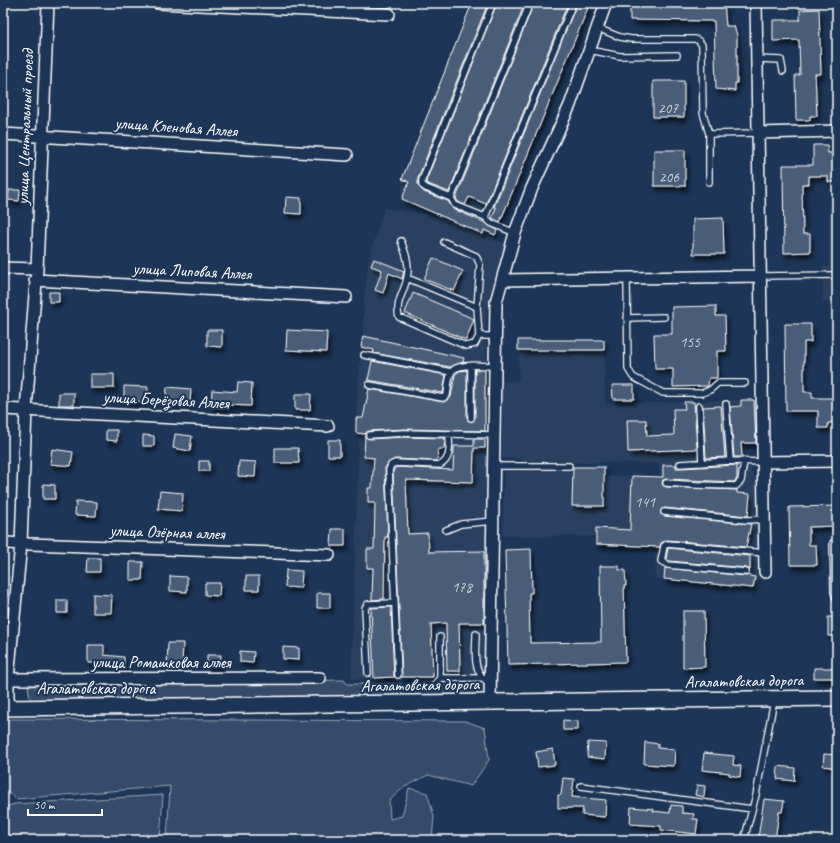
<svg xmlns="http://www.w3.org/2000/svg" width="840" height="843" font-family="Caveat,sans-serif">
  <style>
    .built { fill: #2a4161 }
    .green { fill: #364b69; stroke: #9aa5b4 }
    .building { fill: #4a5d79; stroke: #fff; filter: url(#shadow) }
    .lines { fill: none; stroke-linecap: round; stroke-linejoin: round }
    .lane-casing { stroke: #fff; stroke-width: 8 }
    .street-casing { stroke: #fff; stroke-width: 14 }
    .secondary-casing { stroke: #fff; stroke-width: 18 }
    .lane { stroke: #1d3557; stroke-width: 5.5 }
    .street { stroke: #1d3557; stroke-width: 11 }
    .secondary { stroke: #1d3557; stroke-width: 15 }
    .labels { text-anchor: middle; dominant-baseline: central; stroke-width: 4; stroke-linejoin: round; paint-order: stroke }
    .number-label { font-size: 15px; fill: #d2d6de }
    .street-label { font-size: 17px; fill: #fff; stroke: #1d3557 }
  </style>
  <defs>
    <filter id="shadow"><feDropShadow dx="2.5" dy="4.5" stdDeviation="2" flood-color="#0009"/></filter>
  </defs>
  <rect width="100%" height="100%" fill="#1d3557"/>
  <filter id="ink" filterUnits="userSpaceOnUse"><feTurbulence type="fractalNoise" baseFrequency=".025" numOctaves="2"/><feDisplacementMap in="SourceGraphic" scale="8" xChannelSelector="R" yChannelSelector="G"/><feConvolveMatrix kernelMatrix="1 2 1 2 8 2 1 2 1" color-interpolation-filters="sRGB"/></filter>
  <g filter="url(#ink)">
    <!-- built -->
    <path class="built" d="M472 3H590L494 238 506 244 490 294 486 315 485 447 489 448 486 688 479 695 414 696 413 677 351 679 359 433H356V418L361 347 363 336 364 299 369 259 384 208 441 217 442 215 402 199V179Z
      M829 205H837V348L831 349 830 301H823V267H829Z
      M518 340H604L605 404 741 400 743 443 751 464V472L758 482V588L655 578 656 547 596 544V536H503L504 470H572V467H604V476H660V463L525 462 519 459 502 458V381L519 380Z"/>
    <!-- green -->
    <path class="green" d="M344 680 347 684H401L402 696 30 700 28 686Z
      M3 719 465 721 485 728 489 760 471 786 428 775 403 788 389 801 390 819 402 816 409 788 427 793 434 816 432 840H167L170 786 16 799 3 788Z
      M163 795 160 840H3V808L14 804Z"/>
    <!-- building -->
    <path class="building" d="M472 3H488L418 178V185L424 192 448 201 453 209 484 222 497 230 495 235 484 230 483 234 402 199 409 182 402 179Z
      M497 3H525L449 192 428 184 426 181Z
      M534 3H568L486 204 469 197 465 205 458 202 456 198Z
      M577 3H590L500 222 492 218 496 208 494 207Z
      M630 3H724L726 26H734L737 35V83H735V91L716 89 714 21 630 20Z
      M819 9 821 74H815L817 116H810V120H796L795 75H800L799 40 773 41V20H800V10Z
      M653 81H684V117H653Z
      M813 145H827L828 153H837V182H828V176H809V184H802L803 234H810V252L784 253 783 165H813Z
      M654 150H685V186H654Z
      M9 190H20L19 201 8 200Z
      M286 197 301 198V214L285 213Z
      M723 218 724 254H693V219Z
      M433 258 463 271 454 291 424 279Z
      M374 259 404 271 402 279 389 273 383 293 375 290 382 270 371 266Z
      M49 292H59V302H49Z
      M413 293 474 319 466 340 405 313Z
      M716 306V316H725L726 351H717V378H709L708 386 673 387V369H655L654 334H672V307Z
      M785 324H811V342H804V392H812V398H837V422L828 423V428H818V411H786Z
      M207 330H222V347L207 346Z
      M287 330 327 332 326 352 286 350Z
      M363 336 464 358 463 362 450 367 373 353 374 350 361 347Z
      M518 340H604V350H518Z
      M372 361 446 375 443 393 368 380Z
      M467 370V418L471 422 475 418V370H485V431L404 429 369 431 365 434 356 433V418H363L369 389 444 402 451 397 455 375 459 371Z
      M90 374H114V388H90Z
      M238 382 252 383 251 406 227 405V408L211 407 212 390 237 392Z
      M612 385H634V399H613Z
      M124 386 148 387 147 402 124 401Z
      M167 387 191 389 190 404 166 402Z
      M59 393H74V405H59Z
      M295 394H311L310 410H295Z
      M741 400H754L756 443H741L742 457H734L730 407 741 406Z
      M684 402H694L697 449 628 452 627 420H646L647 436 674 435 673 409H685Z
      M721 406 725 457 706 458 703 407Z
      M106 430H117V441L106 440Z
      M175 434 192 436 190 451 173 448Z
      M143 435 154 436V446H143Z
      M365 436 369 439 404 437 445 438 444 449H438L437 461 395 459 389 462 385 468 388 537H385L384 599 372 600 373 568H367V549H374L375 503H368V488H372L374 458 364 457Z
      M474 439H485V448H474L473 482 406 480 408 534 428 533 429 552 484 551V623H459L460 671H447L446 623 431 624 433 677H402L393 471 396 467 453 470 454 446H474Z
      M328 440H340V456H328Z
      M275 448H298L299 463H275Z
      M52 449 73 452 71 466 50 464Z
      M199 461H209V471H199Z
      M239 461 256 462 255 477 238 476Z
      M663 465H676V468H680L737 465V479L734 482 666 479 663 480 662 484 666 487 737 490V493L750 494 748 516 664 508 660 512 664 516 751 524 746 547 667 540 661 543 660 547 596 544V528L630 530 632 476 663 477Z
      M573 467H604V506H572Z
      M43 484 55 485V499H43Z
      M160 491 183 493 182 511 158 509Z
      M76 501 97 502 96 516 75 515Z
      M837 506V526L809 527V545H816L817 565H790L789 507Z
      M332 529H345V546H331Z
      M668 548 750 556V570L746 568 669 561 666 559Z
      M531 549 532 593H529L530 643 601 642 600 566H619V570H625L626 586H624L626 662 508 665 505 550Z
      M88 558H100V572H87Z
      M130 562H143L142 580H130Z
      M665 568 746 576 749 575V576L755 577 753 588 664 579Z
      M286 570 302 571 301 588 285 587Z
      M170 576 187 577V592L170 591Z
      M246 576H259V590H246Z
      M205 583H220L219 596 205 595Z
      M317 593H330V608H317Z
      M93 594 112 595 111 613H93Z
      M57 600H67V613H57Z
      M391 607 394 677 374 678 371 608Z
      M683 611H704L705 667 683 668Z
      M828 617H837V636H828Z
      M168 643H183L182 665H167Z
      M88 645H104V655L124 657V669H115V663H88Z
      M283 647 299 648V660L283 659Z
      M240 651 254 652 253 663 240 662Z
      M207 655H221L220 666 207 665Z
      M814 668H837V678H814Z
      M563 720 578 721V730H563Z
      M588 742 606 743 605 759 587 757Z
      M645 742 658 744V748L675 750 674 766 644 764Z
      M553 749 555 765 538 767 536 752Z
      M704 753 734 756 733 765 741 766 740 777 729 775 730 773 702 770Z
      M824 754 837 755V768L823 766Z
      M778 766 795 768 794 781 777 779Z
      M563 778 574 779 572 797 606 800 605 817 582 815 583 808H558V795H561Z
      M697 785 705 786 704 797 695 795Z
      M764 799 784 801 782 812H779L775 840 758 838Z
      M671 805 682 806V813L694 814 693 819H698L696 834 661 830V826L630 824 631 807 654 809 653 811 670 813Z"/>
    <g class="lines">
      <defs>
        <path id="lane" d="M493 3 422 180V185L426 188 451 198 455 205 485 217 491 223 515 233
          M597 28 620 37 631 39H695L699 41 702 45 703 113 709 134V182
          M589 50 620 56 677 55
          M757 59 781 60 783 71
          M709 134 758 133
          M451 198 530 3
          M485 217 573 3
          M401 241C406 254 410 265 407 278 404 293 395 302 399 317L466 346 475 344 479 336 477 307 480 265 476 256 444 242
          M759 276 837 275
          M407 278 477 307
          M627 278 628 369 633 377 663 393H702L710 390 718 383H745
          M627 318 664 317
          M479 336H495
          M364 355 451 372
          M369 385 443 398 447 395C448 388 448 380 451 373 455 362 484 366 495 366
          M726 404 730 461
          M699 406 702 463
          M471 418V366
          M369 435 404 433 494 435
          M680 464 730 461 763 462
          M493 466H569
          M666 483 696 485 736 486 741 481 744 461
          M664 512 747 520 764 519
          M446 530 461 524 493 521
          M833 543 834 592 837 600
          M746 572 668 565 661 561 664 546 667 544 765 553
          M476 634C476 655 471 671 490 684
          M440 637V678
          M368 673 365 608 368 604 395 603
          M398 675 389 470 391 465 395 463 440 465C452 459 449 445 449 434
          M435 684 440 678H481
          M581 786 752 809
          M744 840 756 795 774 700"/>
        <path id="street" d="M158 3 389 14
          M756 3 765 572
          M758 133 837 131
          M3 134 347 155
          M3 268 37 269
          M35 280 346 297
          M502 280 759 276
          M3 409 328 426
          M763 462 837 461
          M3 543 329 555
          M3 679 320 678
          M490 704 496 302 515 233 532 188 570 105 606 3
          M8 708V679L21 544 26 410 37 269 48 3"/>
        <path id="secondary" d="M3 708 837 698"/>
      </defs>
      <!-- lane casing -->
      <use href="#lane" class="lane-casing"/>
      <!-- street casing -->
      <use href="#street" class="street-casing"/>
      <!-- secondary casing -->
      <use href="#secondary" class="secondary-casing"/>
      <!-- lane -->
      <use href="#lane" class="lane"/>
      <!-- street -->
      <use href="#street" class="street"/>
      <!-- secondary -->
      <use href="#secondary" class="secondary"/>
    </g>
  </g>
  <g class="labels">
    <!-- number labels -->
    <g class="number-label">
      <text x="668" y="108">207</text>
      <text x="669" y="177">206</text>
      <text x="690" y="342">155</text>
      <text x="645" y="502">141</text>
      <text x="462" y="587">178</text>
    </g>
    <!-- street labels -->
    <g class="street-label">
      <text transform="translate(25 127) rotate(-88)">улица Центральный проезд</text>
      <text transform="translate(176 127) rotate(4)">улица Кленовая Аллея</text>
      <text transform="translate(192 271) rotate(3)">улица Липовая Аллея</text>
      <text transform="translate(166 400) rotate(3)">улица Берёзовая Аллея</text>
      <text transform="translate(167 532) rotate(2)">улица Озёрная аллея</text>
      <text x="161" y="662">улица Ромашковая аллея</text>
      <text transform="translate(744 681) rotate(-1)">Агалатовская дорога</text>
      <text transform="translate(420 685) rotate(-1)">Агалатовская дорога</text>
      <text x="96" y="688">Агалатовская дорога</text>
    </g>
  </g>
  <!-- margin -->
  <rect width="840" height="843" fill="none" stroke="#1d3557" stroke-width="16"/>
  <rect x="8" y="8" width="824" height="827" fill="none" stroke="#fff" stroke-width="1.5" filter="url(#ink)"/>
  <!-- scale -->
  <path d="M28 809v6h74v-6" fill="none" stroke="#ffffff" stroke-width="2"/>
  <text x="34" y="809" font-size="12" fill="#ffffff" stroke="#1d3557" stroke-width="3" paint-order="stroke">50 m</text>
</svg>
